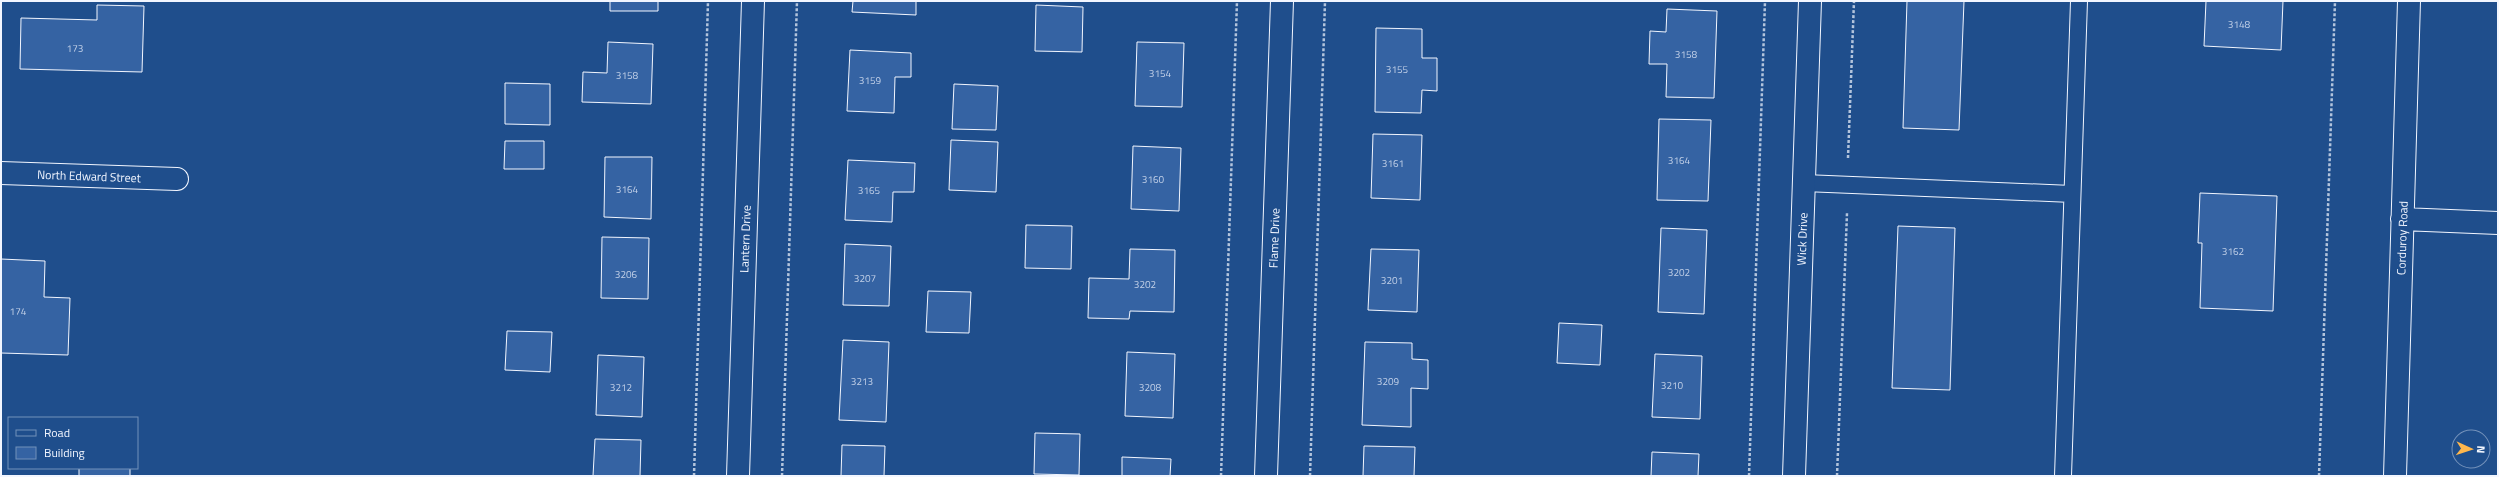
<svg xmlns="http://www.w3.org/2000/svg" width="2499" height="477" font-family="'Titillium Web',sans-serif">
  <style>
    .building { fill: #3563a3; stroke: #f2f6ff }
    .lines { fill: none; stroke-linecap: round; stroke-linejoin: round }
    .lane-casing { stroke: #f2f6ff; stroke-width: 18 }
    .street-casing { stroke: #f2f6ff; stroke-width: 24 }
    .secondary-casing { stroke: #f2f6ff; stroke-width: 24 }
    .path { stroke: #b3c4dc; stroke-width: 2.5; stroke-dasharray: 3 2; stroke-linecap: butt }
    .lane { stroke: #1f4e8c; stroke-width: 16 }
    .street { stroke: #1f4e8c; stroke-width: 22 }
    .secondary { stroke: #1f4e8c; stroke-width: 22 }
    .labels { text-anchor: middle; dominant-baseline: central; stroke-width: 3; stroke-linejoin: round; paint-order: stroke }
    .number-label { font-size: 10px; fill: #c3d1e8 }
    .street-label { font-size: 12px; fill: #f2f6ff; stroke: #1f4e8c }
  </style>
  <rect width="100%" height="100%" fill="#1f4e8c"/>
  <!-- building -->
  <path class="building" d="M610 1H658V11H610Z
    M853 1H916V15L852 12Z
    M1907 1H1964L1959 130 1903 128Z
    M2206 1H2283L2281 50 2204 46Z
    M97 5 144 6 142 72 20 69 21 18 97 20Z
    M1036 5 1083 7 1082 52 1035 51Z
    M1667 9 1717 11 1714 98 1666 97 1667 64H1649L1650 31 1666 32Z
    M1376 28 1422 29V58H1437V91L1422 90 1421 113 1375 112Z
    M608 42 653 44 651 104 582 102 583 72 607 73Z
    M1137 42 1184 43 1182 107 1135 106Z
    M850 50 911 53V77H895L894 113 847 111Z
    M505 83 550 84V125L505 124Z
    M954 84 998 86 996 130 952 129Z
    M1659 119 1711 120 1708 201 1657 200Z
    M1373 134 1422 135 1420 200 1371 198Z
    M951 140 998 142 996 192 949 190Z
    M505 141H544V169H504Z
    M1133 146 1181 148 1179 211 1131 209Z
    M605 157H652L651 219 604 217Z
    M848 160 915 163 914 192H893L892 222 845 220Z
    M2200 193 2277 196 2273 311 2200 308 2202 243H2198Z
    M1026 225 1072 226 1071 269 1025 268Z
    M1898 226 1955 228 1950 390 1892 388Z
    M1661 228 1707 230 1704 314 1658 312Z
    M602 237 649 238 648 299 601 298Z
    M845 244 891 246 889 306 843 305Z
    M1130 249 1175 250 1174 312 1130 311 1129 319 1088 318 1089 278 1129 279Z
    M1371 249 1419 250 1417 312 1368 310Z
    M1 259 45 261 44 297 70 298 68 355 1 353Z
    M928 291 971 292 969 333 926 332Z
    M1559 323 1602 325 1600 365 1557 363Z
    M507 331 552 332 550 372 505 370Z
    M843 340 889 342 886 422 839 420Z
    M1365 342 1412 343V359L1428 360V389L1411 388V427L1362 425Z
    M1127 352 1175 354 1173 418 1125 416Z
    M1655 354 1702 356 1700 419 1652 417Z
    M598 355 644 357 642 417 596 415Z
    M1035 433 1080 434 1079 475 1034 474Z
    M595 439 641 440 640 476H593Z
    M842 445 885 446 884 476H841Z
    M1364 446 1415 447 1414 476H1363Z
    M1652 452 1699 454 1698 476H1651Z
    M1122 457 1171 459 1170 476H1122Z
    M79 468H130V476H79Z"/>
  <g class="lines">
    <defs>
      <path id="lane" d="M1804 183 2072 194
        M2063 476 2079 1"/>
      <path id="street" d="M1 173 177 179
        M738 476 753 1
        M1266 476 1282 1
        M1794 476 1810 1"/>
      <path id="secondary" d="M2402 219 2498 223
        M2395 476 2409 1"/>
    </defs>
    <!-- lane casing -->
    <use href="#lane" class="lane-casing"/>
    <!-- street casing -->
    <use href="#street" class="street-casing"/>
    <!-- secondary casing -->
    <use href="#secondary" class="secondary-casing"/>
    <!-- path -->
    <path class="path" d="M1848 158 1854 1
      M694 476 708 1
      M782 476 797 1
      M1221 476 1237 1
      M1310 476 1325 1
      M1749 476 1765 1
      M1837 476 1847 213
      M2319 476 2335 1"/>
    <!-- lane -->
    <use href="#lane" class="lane"/>
    <!-- street -->
    <use href="#street" class="street"/>
    <!-- secondary -->
    <use href="#secondary" class="secondary"/>
  </g>
  <g class="labels">
    <!-- number labels -->
    <g class="number-label">
      <text x="2239" y="24">3148</text>
      <text x="75" y="48">173</text>
      <text x="1686" y="54">3158</text>
      <text x="1397" y="69">3155</text>
      <text x="1160" y="73">3154</text>
      <text x="627" y="75">3158</text>
      <text x="870" y="80">3159</text>
      <text x="1679" y="160">3164</text>
      <text x="1393" y="163">3161</text>
      <text x="1153" y="179">3160</text>
      <text x="627" y="189">3164</text>
      <text x="869" y="190">3165</text>
      <text x="2233" y="251">3162</text>
      <text x="1679" y="272">3202</text>
      <text x="626" y="274">3206</text>
      <text x="865" y="278">3207</text>
      <text x="1392" y="280">3201</text>
      <text x="1145" y="284">3202</text>
      <text x="18" y="311">174</text>
      <text x="862" y="381">3213</text>
      <text x="1388" y="381">3209</text>
      <text x="1672" y="385">3210</text>
      <text x="621" y="387">3212</text>
      <text x="1150" y="387">3208</text>
    </g>
    <!-- street labels -->
    <g class="street-label">
      <text transform="translate(89 176) rotate(2)">North Edward Street</text>
      <text transform="translate(1274 238) rotate(-88)">Flame Drive</text>
      <text transform="translate(2402 238) rotate(-88)">Corduroy Road</text>
      <text transform="translate(745 239) rotate(-88)">Lantern Drive</text>
      <text transform="translate(1802 239) rotate(-88)">Wick Drive</text>
    </g>
  </g>
  <!-- border -->
  <rect width="2499" height="477" fill="none" stroke="#f2f6ff" stroke-width="4"/>
  <!-- legend -->
  <rect x="8" y="417" width="130" height="52" fill="#1f4e8c" stroke="#7391ba"/>
  <rect x="16" y="430" width="20" height="6" fill="#1f4e8c" stroke="#7391ba"/>
  <text x="44" y="437" font-size="12" fill="#f2f6ff">Road</text>
  <rect x="16" y="447" width="20" height="12" fill="#3563a3" stroke="#7391ba"/>
  <text x="44" y="457" font-size="12" fill="#f2f6ff">Building</text>
  <!-- north arrow -->
  <g transform="translate(2471 449) rotate(93)"><circle r="19" fill="#1f4e8c" stroke="#7391ba"/>
  <path d="M0-3L7 15L0 10L-7 15Z" fill="#ffb74d"/>
  <text y="-6" font-size="11" font-weight="bold" text-anchor="middle" fill="#f2f6ff">N</text>
  </g>
</svg>
